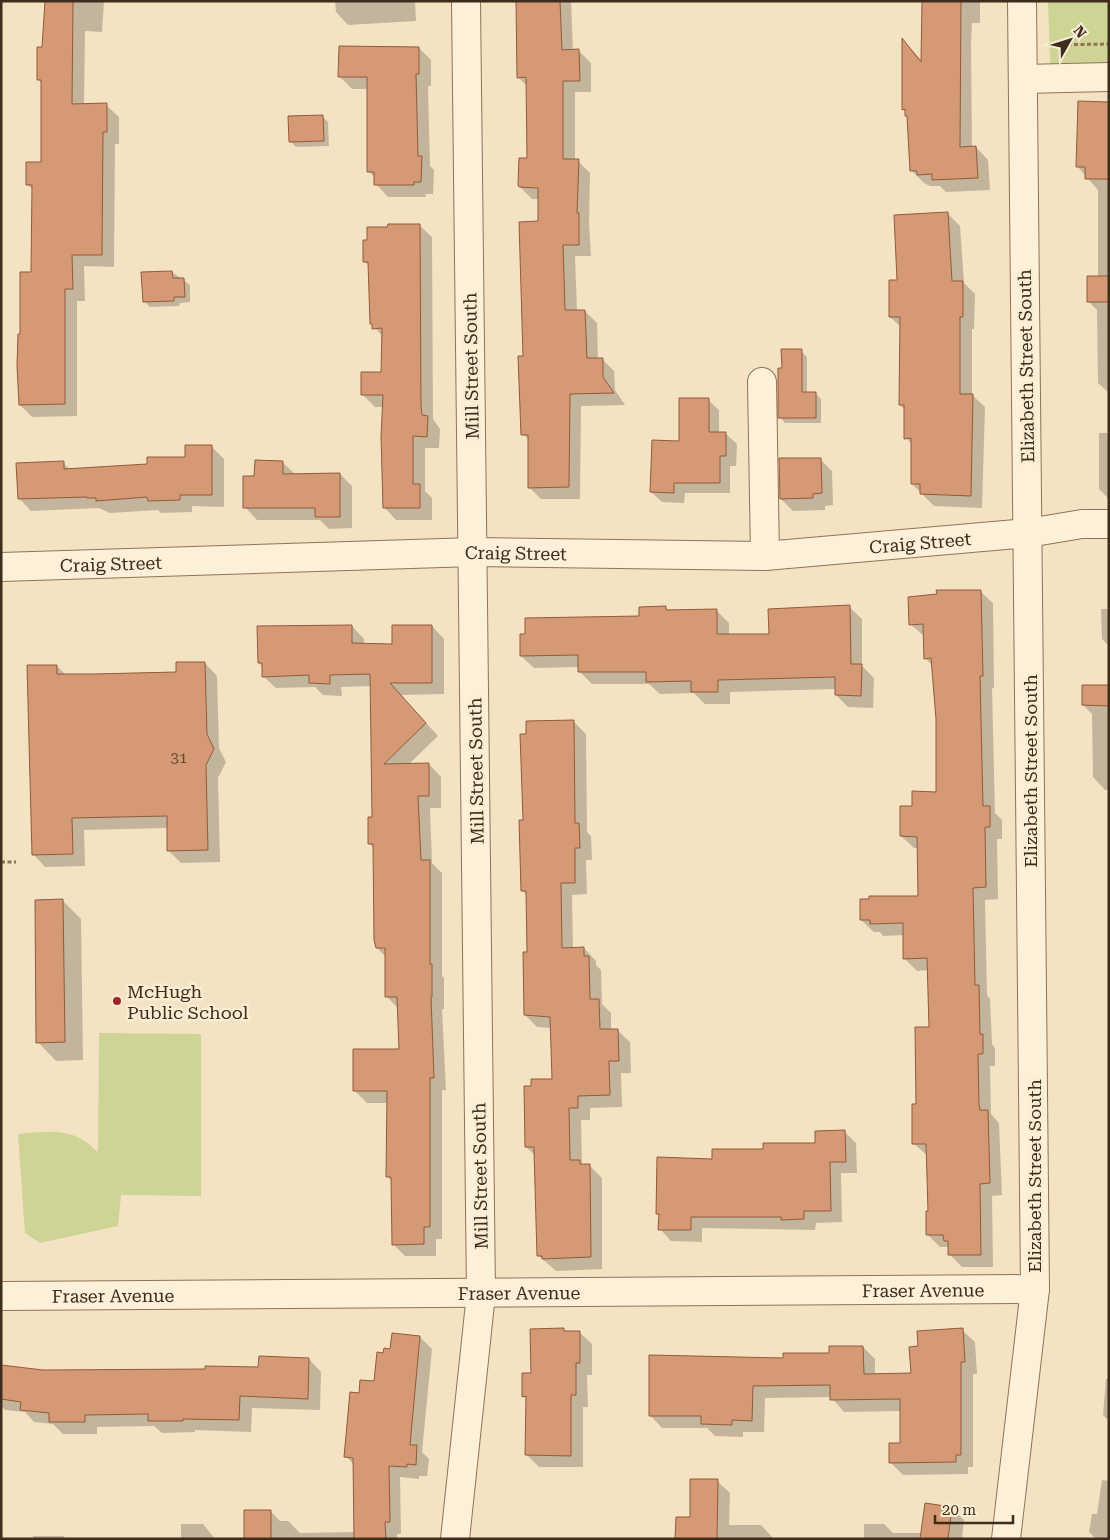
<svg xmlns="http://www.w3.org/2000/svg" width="1110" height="1540" font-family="'Roboto Serif',serif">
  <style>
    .green { fill: #ced396 }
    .shadow { fill: #0003 }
    .building { fill: #d59975; stroke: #925a3a }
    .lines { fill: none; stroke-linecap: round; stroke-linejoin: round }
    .minor-casing { stroke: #907357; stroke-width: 30 }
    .path { stroke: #907357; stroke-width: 3; stroke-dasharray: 4 2.5; stroke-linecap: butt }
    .minor { stroke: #fcf0d8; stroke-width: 28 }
    .poi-dot { fill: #a62027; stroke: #f9edd4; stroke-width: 2 }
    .labels { text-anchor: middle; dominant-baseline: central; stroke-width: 5; stroke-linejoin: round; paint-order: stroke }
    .number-label { font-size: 15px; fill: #644733 }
    .street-label { font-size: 18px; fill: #3e2c1d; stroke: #f9edd4 }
    .poi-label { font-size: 18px; fill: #3e2c1d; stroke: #f9edd4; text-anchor: start }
  </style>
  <rect width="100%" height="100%" fill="#f3e3c3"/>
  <!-- green -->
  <path class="green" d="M1048 1H1109V90L1051 93Z
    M99 1033 201 1034V1196L121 1195 118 1226 40 1243 25 1233 18 1134C40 1132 64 1128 83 1140 89 1143 93 1149 98 1152Z"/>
  <!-- shadow -->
  <path class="shadow" d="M46 1H104L102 32 85 31 84 105H106L119 117V144H115L114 267 84 266 85 301H77V416L32 417 20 405 21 335 32 273 33 190 27 184 43 163 42 83 38 79 44 48Z
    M335 1H415L416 21 348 25 336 12Z
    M517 1H571L573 51H579L591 63V92H575V161H578L590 173 589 224 591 256H575L577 311H585L597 323 598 359H602L614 371 615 390 625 405 581 406 580 499H541L529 487V440L523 434 539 199H532L520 187 528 159 527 86 518 77Z
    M923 1H980V23H972L971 43 972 148 976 147 988 160 990 190 946 192 940 186H930L924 183 912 171 909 117 903 109 904 41 923 62Z
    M419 48 431 60V86H428L430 166 434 170 433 194H425L426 197H388L376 184V178L368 171V89H352L340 77Z
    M1109 103V393L1098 383 1097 310 1088 301 1098 277V190L1077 166Z
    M322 116 328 122 329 146 296 147 290 141Z
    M948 214 960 226 964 283 975 294 974 329H972V395L985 407 982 508 934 506 912 484 913 445 906 438 905 410 900 405 901 327 890 317 899 282Z
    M419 225 432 237 433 419 440 429 439 448H425V491L432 498V520H396L384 507V407H375L362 394 382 373 383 337 371 323 369 266 364 261Z
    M172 272 190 285V302L180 303 179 306 150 307 144 301Z
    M801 351 807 357V393H815L821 399V423H785L780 417 783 370Z
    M708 400 719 410V434H726L737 444 736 466H730V493H685L684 503 662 502 651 492Z
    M1099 433H1109V499L1099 489Z
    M212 447 224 459V507L192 506V512L161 513 158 510 110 513 99 508 31 511 19 498 63 463 71 470 148 466 186 458Z
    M820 459 832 471 833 505 825 506V510L793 511 781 499Z
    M282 462 295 474H340L352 486V528L329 529 320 520H257L245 507 256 477Z
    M980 591 993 603 994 688H992L995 813 1002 820V839H997L998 899 985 900 987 995 990 999 992 1044 995 1048V1066H990L991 1114 999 1123 1002 1195 992 1196 993 1267H962L949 1254V1247H940L927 1234 930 1212 928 1156 913 1143 930 1028 929 970 917 971 904 958V935L883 936 880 932H874L861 920 919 897 918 848H914L901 836 913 807 938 793 936 680 933 666 925 658 924 636 910 624Z
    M665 607 669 611 716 610 729 623V635H770L849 607 862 619V666L874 678 873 708 848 707 836 695V689L730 692V704H705L694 693 660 694 649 684H592L580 672V667L534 668 521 656 641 617Z
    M1101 609H1109V646L1102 639Z
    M352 626 364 639V644L393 645 432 626 444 639V694L401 695 438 736 408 765 429 764 441 777V808H430L432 863 442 873V976L444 978V1009H442L446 1090H442V1239H436V1256H405L393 1244V1182L387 1176 388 1103H367L355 1091 400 1050 399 1009 386 996V957L377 948 374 848 369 843 373 818 372 686 341 687 342 696 323 695 315 687 276 688 263 676V667L259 663Z
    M205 663 217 676 219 748 226 762 218 778 220 862 181 863 169 851 168 828 84 830 85 866 45 867 33 854 57 666 66 675 178 673Z
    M1109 685V790H1105L1093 777 1092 714 1083 705V687Z
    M574 722 586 734 587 832 591 836 592 860H586L587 894 572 895 573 949 584 948 596 961V965L601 970 602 1004 611 1013V1030H617L630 1042 631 1073H621L622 1107 590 1108V1120H581L582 1164 590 1166 602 1178V1269L556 1271 539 1256 536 1156 526 1147 532 1087 553 1080 552 1028 537 1027 525 1015 529 953 528 896 522 890 524 821Z
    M63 901 81 919 83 1060 56 1061 38 1042Z
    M844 1131 856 1143 857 1173H841L842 1222 816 1223 815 1230 702 1228V1242L671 1241 660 1229V1216L657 1214 713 1160 764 1150 817 1144Z
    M564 1329 566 1332H579L592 1344V1375H587L588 1407H583V1467H539L527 1455V1400L524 1396 532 1374Z
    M962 1330 975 1342 977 1374H973V1467H968V1474L903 1475 891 1463 901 1445V1411L844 1412 831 1397 765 1398 764 1432H743V1437L715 1436 707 1428H662L650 1415 785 1359 831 1354 863 1347 875 1359V1375L912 1374 919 1348Z
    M420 1337 432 1349 422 1452 429 1459 427 1476H419V1479L400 1477 401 1534H397V1539H245L270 1511 280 1521H288L300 1533 355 1532 354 1465 346 1456 360 1394 375 1383 385 1354Z
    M309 1359 321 1372 320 1410 252 1408 251 1432 195 1430V1432L162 1433 154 1426 97 1427V1434H63L53 1424 34 1422 25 1412 5 1410 1 1406V1367L43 1371 259 1369Z
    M1106 1379H1109V1421L1103 1415Z
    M1102 1480 1109 1481V1539H1096L1089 1532 1092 1514H1097Z
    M717 1481 730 1493 729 1525H761L774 1539H677Z
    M952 1508 964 1520 962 1539H864V1524H884L893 1533H922Z
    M181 1524H203L215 1539H181Z
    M33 1536H63L67 1539H33Z"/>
  <!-- building -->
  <path class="building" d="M45 1H73L72 104 107 103V132H103L102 255H72L73 289H65V404L19 405 17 366 18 334H20V272H31L32 185H26V162H41V80H37V47H42Z
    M516 1H560L562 50 579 49 580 81H563V159H579L577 213H579V245H563L565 310H585L587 358H603V377L614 393 570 394 569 487 528 488V435H521L518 356H523L519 222 538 221V188L519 187 518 185 519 158H527L526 77 517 78Z
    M922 1H961L960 147 976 146 978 178 932 180V174L917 175V171H910L907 116H905V109L902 110V38L921 62Z
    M339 46 419 47V74H416L418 156H422L421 182H414V185H374V172H367V77H338Z
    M1078 101 1109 102V179H1085V167H1076Z
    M323 115 324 141 289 142 288 116Z
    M948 212 952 281H963V317H960V394H973L971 496 920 494V484H911V438L904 439V405H899L900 317H889V280H897L894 215Z
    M388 224H420L421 406 422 415 428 416 427 437 413 436V484H420V508H383L381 437 383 395H361V372H381L382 328 372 329V324H370L368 262H363V240H367V227H387Z
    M172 271 173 278H184L185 297H174V301L143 302 141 272Z
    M1087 276H1109V302H1087Z
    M781 349H802V392H816V418H778V368H782Z
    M679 398H709V432H726V456H720V483H674V493L650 492 652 440 679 441Z
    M185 445H212V495H180V500L148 501 147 497 96 501V498H87V497L18 499 16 463 64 461V469L147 464V457H185Z
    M779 458H821L822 493 813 494V498L780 499Z
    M255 460 283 461V474L340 473V517H315V508H243V476H254Z
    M936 590H981L983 676H980L983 806H990V827H985L986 887 973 888 975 985H979L980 1034H983V1054H978L979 1104 980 1110H988L990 1183 980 1184 981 1255H948V1241H944L943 1235H926V1211H928L926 1144H912V1104H916L915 1027H929L927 958 903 959V923L870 924V920H860V899H869V896H918L917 837 900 836V806H912V791L936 792V719L931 658 924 659 923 624 909 625 908 597 937 594Z
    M850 605 851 664H862L861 696 835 695V677L718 680V692H691V681L646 682V672H578V655L520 656V634H525V618L639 616V607L666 606V610L717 609V634H769L768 609Z
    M352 625V643L392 644V625H432V683H390L426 723 384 764 429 763V796H418L421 860H430V964H432V997H431L434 1078H430V1227H424V1244L392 1245 391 1177H386L387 1091H353V1049H399L397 997H385V948H376L374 940 373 844H368V817H372L370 674 330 675V684L309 683V675L262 677V663H258L257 626Z
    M176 662H205L207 734 214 749 206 765 208 850 167 851V816L72 818 73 854 32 855 27 665H57V674H94L176 672Z
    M1082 685H1109V706L1082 705Z
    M574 720 575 823H579L580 848H575V883H561L562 948 584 947V956H589L590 999H599L600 1029H618L619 1061H609L610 1095 578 1096V1108H569L570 1160H580V1164H590L591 1257 542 1259V1256H537L534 1151V1147H525L524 1086H531V1079H552L550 1017 524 1015 523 952H527L526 891H521L519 820H523L520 734H526V721Z
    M63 899 65 1042 36 1043 35 900Z
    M845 1130 846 1162H830L831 1211H804V1219L781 1220V1217H691V1230H658L659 1214H656L657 1157 712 1159V1149H763V1143H815V1131Z
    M564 1328V1331H580V1363H576V1395H571V1456L525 1455 526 1396 522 1397V1373H531L530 1329Z
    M963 1328 965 1362H961V1455H956V1462L889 1463V1443H900V1399L830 1400V1385L753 1386 752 1421 732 1420V1425L701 1424V1416H649V1355L783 1358V1353H829V1346H863L864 1374 911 1373 909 1347 918 1346 917 1331Z
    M392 1333 420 1336 410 1445H417L416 1465 407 1464V1467L389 1466 390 1522H385L386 1539H354L353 1458 344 1457 350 1392 359 1393 360 1380 374 1381 377 1352 383 1353 384 1348 390 1349Z
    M259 1356 309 1358 308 1399 240 1396 239 1420 183 1419V1421H148V1414L85 1415V1422H49V1413L20 1410 21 1402 1 1399V1365L43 1370 205 1369V1366L258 1367Z
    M690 1479H718L717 1539H675L676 1517H690Z
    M925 1503 952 1507 948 1539H920Z
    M244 1510H271V1539H244Z"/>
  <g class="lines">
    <defs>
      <g id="minor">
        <path d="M1023 79 1109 77"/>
        <path d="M762 382 765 556"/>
        <path id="s1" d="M1 567 474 552 765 556 1028 533 1082 524H1109"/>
        <path id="s2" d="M1 1296 1035 1289"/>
        <path d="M455 1539 481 1294 466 1"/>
        <path d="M1006 1539 1035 1289 1022 1"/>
      </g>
    </defs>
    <!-- minor casing -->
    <use href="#minor" class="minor-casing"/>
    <!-- path -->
    <path class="path" d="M1048 45 1109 44
      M1 862H16"/>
    <!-- minor -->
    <use href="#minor" class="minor"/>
  </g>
  <!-- markers -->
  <circle class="poi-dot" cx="117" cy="1001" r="5"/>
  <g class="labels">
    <!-- number labels -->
    <g class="number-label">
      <text x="179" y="758">31</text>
    </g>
    <!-- street labels -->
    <g class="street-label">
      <text transform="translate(471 366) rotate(-91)">Mill Street South</text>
      <text transform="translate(1026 366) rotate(-91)">Elizabeth Street South</text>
      <text stroke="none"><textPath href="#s1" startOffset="920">Craig Street</textPath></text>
      <text stroke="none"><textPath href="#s1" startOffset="515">Craig Street</textPath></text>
      <text stroke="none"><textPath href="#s1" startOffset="110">Craig Street</textPath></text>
      <text transform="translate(476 771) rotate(-91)">Mill Street South</text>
      <text transform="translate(1030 771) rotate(-90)">Elizabeth Street South</text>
      <text transform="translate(480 1176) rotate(-91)">Mill Street South</text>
      <text transform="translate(1034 1176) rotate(-90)">Elizabeth Street South</text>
      <text stroke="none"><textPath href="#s2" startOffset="922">Fraser Avenue</textPath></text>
      <text stroke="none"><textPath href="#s2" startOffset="518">Fraser Avenue</textPath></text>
      <text stroke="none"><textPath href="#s2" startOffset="112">Fraser Avenue</textPath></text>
    </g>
    <!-- poi labels -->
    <g class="poi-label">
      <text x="127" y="991">McHugh<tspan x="127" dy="21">Public School</tspan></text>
    </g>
  </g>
  <!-- border -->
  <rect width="1110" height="1540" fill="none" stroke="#3e2c1d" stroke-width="5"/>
  <!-- north arrow -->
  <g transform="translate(1070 40) rotate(51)" stroke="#f9edd4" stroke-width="4" paint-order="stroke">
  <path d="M0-4L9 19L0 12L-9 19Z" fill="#3e2c1d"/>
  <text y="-8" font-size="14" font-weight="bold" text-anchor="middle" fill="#3e2c1d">N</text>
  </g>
  <!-- scale -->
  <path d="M935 1515v8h78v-8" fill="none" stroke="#3e2c1d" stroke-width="2.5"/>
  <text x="942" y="1515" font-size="15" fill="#3e2c1d" stroke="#f9edd4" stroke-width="4" paint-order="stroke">20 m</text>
</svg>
